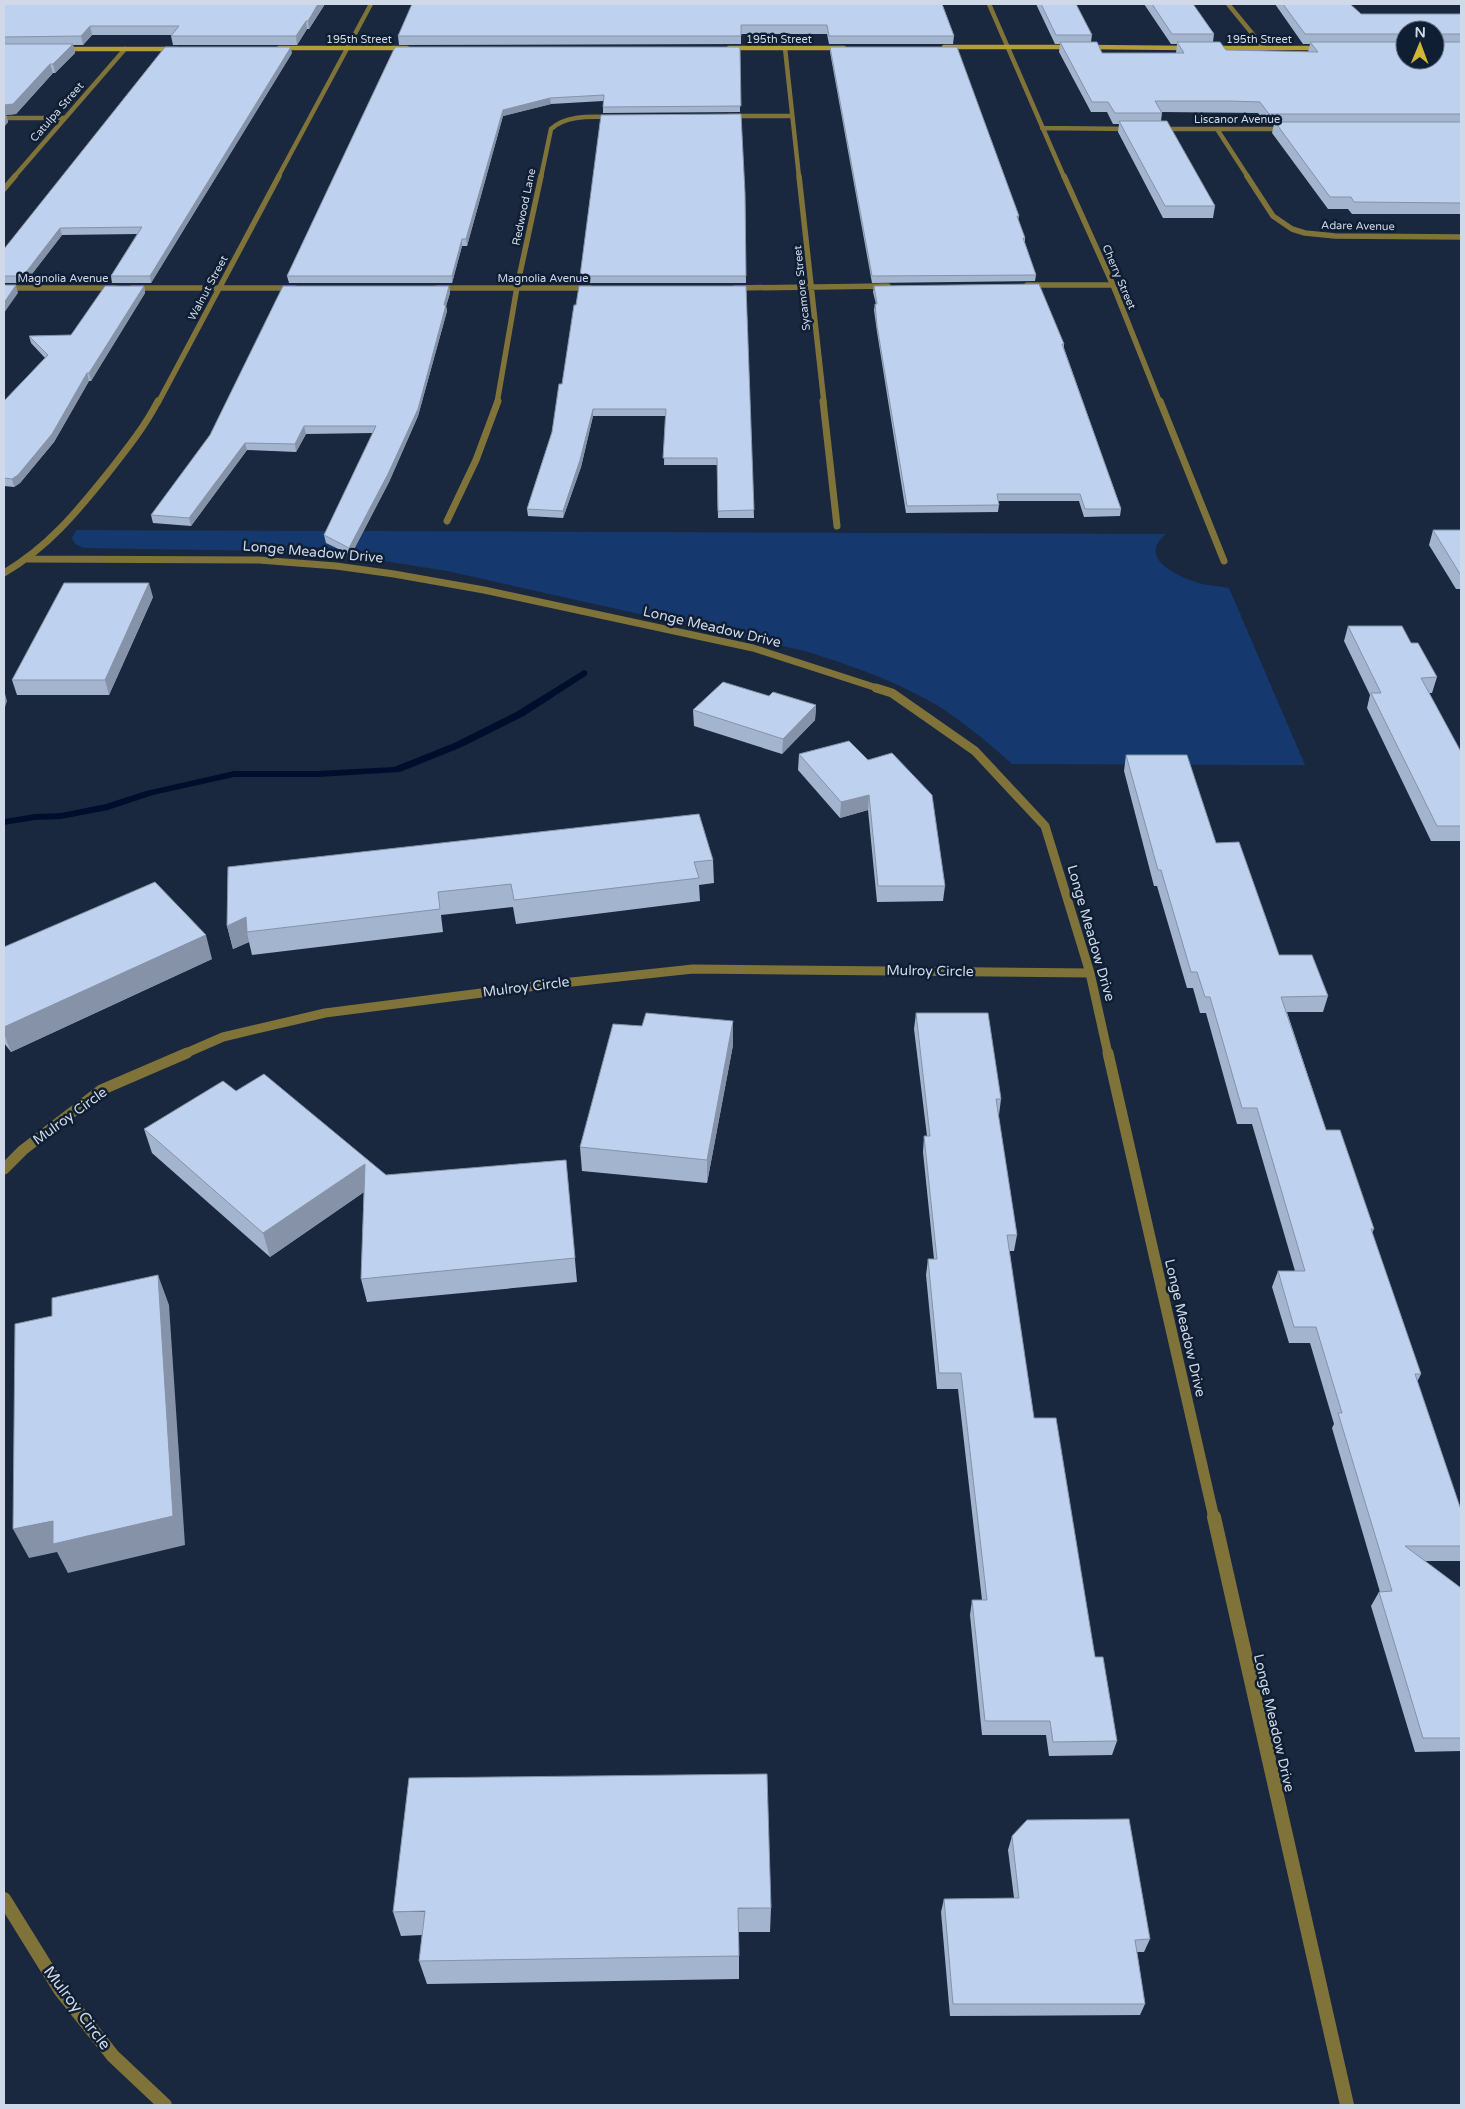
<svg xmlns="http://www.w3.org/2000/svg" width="1465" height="2109" font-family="'Varela Round',sans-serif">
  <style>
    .green { fill: #15396f }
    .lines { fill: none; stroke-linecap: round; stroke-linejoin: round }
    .stream { fill: #000e2e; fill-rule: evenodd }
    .street-far5 { stroke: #807339; stroke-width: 4.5 }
    .street-far4 { stroke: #807339; stroke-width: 5.5 }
    .street-far3 { stroke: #807339; stroke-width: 7 }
    .street-far2 { stroke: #807339; stroke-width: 9 }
    .street-far1 { stroke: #807339; stroke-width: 11 }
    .street { stroke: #807339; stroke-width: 14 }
    .secondary { stroke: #b39d39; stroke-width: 4.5 }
    .wall { fill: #a3b4ce; fill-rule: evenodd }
    .shaded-wall { fill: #8592a7 }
    .building { fill: #bed1ef; stroke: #8592a7 }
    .labels { text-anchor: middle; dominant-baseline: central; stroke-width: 5; stroke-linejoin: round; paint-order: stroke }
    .far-street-label { font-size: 11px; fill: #cfd9e8; stroke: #101e33 }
    .street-label { font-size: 14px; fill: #cfd9e8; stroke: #101e33 }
    .near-street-label { font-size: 16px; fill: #cfd9e8; stroke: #101e33 }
  </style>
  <rect width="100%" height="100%" fill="#19283e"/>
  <!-- green -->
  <path class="green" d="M76 530 1166 534C1136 558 1178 577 1199 583 1208 586 1219 586 1229 588L1305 765 1012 764C990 744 967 725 943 709 900 682 852 666 805 651L447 571 384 561 274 551 84 548 75 544 72 538Z"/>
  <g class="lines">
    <!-- stream -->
    <path class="stream" d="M584 670 587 671V675L524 716 462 747 400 772 318 777H234L153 795 108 810 61 819 35 820 4 825V819L35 814 61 813 106 804 146 791 234 771H318L394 767 454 743 516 712Z"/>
    <!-- street-far5 -->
    <path class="street-far5" d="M989 4 1064 177
      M1228 4 1264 48
      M785 48 799 177
      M728 116H791
      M4 118H65
      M1042 128 1131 129
      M1158 129H1286
      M1217 129 1248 177
      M14 177 125 49
      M278 177 371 4
      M541 177 551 129C567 114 593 117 614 117"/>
    <!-- street-far4 -->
    <path class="street-far4" d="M799 176 824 403
      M1064 176 1113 285 1160 403
      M1247 176 1273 216 1292 229 1305 233 1335 236 1461 237
      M4 189 15 176
      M1027 285H1113
      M4 288H115
      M132 288H295
      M437 288H590
      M735 288 888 286
      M158 403 279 176
      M497 403 517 287 541 176"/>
    <!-- street-far3 -->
    <path class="street-far3" d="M823 401 837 526
      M1160 401 1224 561
      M447 521 476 460 498 401
      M28 559 259 560 336 566 394 574 484 590 753 648 880 689
      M4 573C48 547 76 513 108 473 126 450 144 428 158 401"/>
    <!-- street-far2 -->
    <path class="street-far2" d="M876 688 892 693 975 751 1045 826 1090 973 1108 1054
      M184 1054 223 1037 325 1013 544 985 693 969 1090 973"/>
    <!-- street-far1 -->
    <path class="street-far1" d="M1108 1053 1214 1518
      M4 1169 23 1150 101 1090 187 1053"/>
    <!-- street -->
    <path class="street" d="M1214 1517 1347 2105
      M4 1899 61 1991 113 2056 165 2105"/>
    <!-- secondary -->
    <path class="secondary" d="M944 47H1072
      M1086 47 1189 48
      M279 48H407
      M729 48H844
      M1211 48H1322
      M61 49H177"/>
  </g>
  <!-- wall -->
  <path class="wall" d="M4 4H325L309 29H307L297 45H173L171 36 172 35H92L83 45H73L75 53 55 73H53L16 114 6 115 8 122 4 127Z
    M942 4 954 36 953 44H829L827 34H741V44L399 45 398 36Z
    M1036 4H1076L1092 35 1091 42 1102 53H1176L1177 44H1171L1144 4H1193L1214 34 1213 42 1226 50 1308 52 1310 44H1303L1275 4H1350L1361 14H1461V214H1352L1348 209H1328L1272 133 1274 124H1267L1258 113 1162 112V113L1161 121 1215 206 1213 218H1163L1118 132 1119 124H1113L1107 112H1091L1059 52 1060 44H1055ZM1405 30 1435 60H1405Z
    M395 47H740V112L603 113V101L551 104 503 116 467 246H462L452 283H289L287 276Z
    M830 47 1019 216 1018 220 1025 238V243L1036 275 1035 281 872 283 830 52Z
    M292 53 151 283H112L111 276 137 234 62 235 25 283H4V249Z
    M745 193 746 283H580V276Z
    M144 286 145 293 91 381H89L54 442 20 483 14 487 4 486V401L45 358 31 343 29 336 71 335Z
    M449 286 450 293 446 306 447 311 418 416 389 482 351 555 326 543 324 535 373 433 306 434 296 452 247 450 191 526 153 523 151 515Z
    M746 286 754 518H718L717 465H664L665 416H593L581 467 563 518 528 516 527 509 552 432 562 384Z
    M874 286 1064 344V348L1121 509 1120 516 1084 517 1079 501H998L999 505 998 512 906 513 877 332 874 310 875 304H876L873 292Z
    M1433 530H1461V589H1456L1429 545Z
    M153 597 109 695H17L12 680Z
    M1348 626 1411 643 1437 677 1432 693H1429L1461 752V841H1431L1367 708 1370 695 1344 641Z
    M769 696 816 705 815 720 782 754 694 726 693 710Z
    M799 754 868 760 945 886 943 901 877 902 868 810 840 818 798 770Z
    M1126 755 1216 843 1279 955 1328 996 1323 1012H1287L1326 1130 1374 1229 1372 1233 1421 1374 1417 1382 1461 1510V1561H1425L1461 1588V1751L1415 1752 1371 1606 1379 1592H1380L1332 1428 1334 1424 1310 1343H1289L1272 1287 1278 1271H1295L1252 1124H1237L1206 1013H1200L1193 988H1187L1157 886H1154L1124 771Z
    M713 860 714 883 699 885 700 901 516 924 513 907 441 915 443 932 252 955 249 942 233 949 227 926 228 867Z
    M4 947 212 959 11 1052 4 1043Z
    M916 1013 1001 1099 999 1115H998L1017 1235 1014 1251H1009L1034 1418 1117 1741 1112 1755 1049 1756 1046 1735H982L970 1615 972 1600H982L958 1389H937L926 1275 928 1259H934L923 1152 924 1136H927L914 1029Z
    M733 1045 707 1183 582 1171 580 1147Z
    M236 1091 386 1175 566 1160 577 1282 367 1302 361 1279 364 1192 270 1257 152 1153 144 1129Z
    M1012 1836 1150 1939 1144 1952H1137L1145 2004 1140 2015 950 2016 941 1912 944 1899 1014 1898 1008 1850Z
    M771 1908 770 1932H739V1979L427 1984 419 1961 422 1935 401 1936 393 1912Z"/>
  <!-- shaded-wall -->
  <path class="shaded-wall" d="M318 4H325L309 29 308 21Z
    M306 21 307 29 297 45 296 36Z
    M90 26 92 35 83 45 81 36Z
    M73 44 75 53 55 73 53 64Z
    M291 47 292 53 151 283 150 276Z
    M50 64 53 73 16 114 6 115 8 122 4 127V105Z
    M550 98 551 104 503 116 467 246 466 239 503 110Z
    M60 228 62 235 25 283 23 276Z
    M462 239V246L452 283V276Z
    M16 285 18 293 4 313V303Z
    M144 286 145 293 91 381 89 373Z
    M449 286 450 293 446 306 447 311 418 416 389 482 351 555 349 548 444 305Z
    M87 373 89 381 54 442 20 483 14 487 12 479Z
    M593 409V416L581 467 563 518V511Z
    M304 426 306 434 296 452 295 444Z
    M245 443 247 450 191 526 189 518Z
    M149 583 153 597 109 695 105 680Z
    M4 690 7 701 4 710Z
    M816 705 815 720 782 754 783 739Z
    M869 795 868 810 840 818 841 802Z
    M246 917 247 932 249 942 233 949 227 926Z
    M206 935 212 959 11 1052 4 1034V1027Z
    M733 1021V1045L707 1183V1160Z
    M365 1164 370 1188 270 1257 263 1233Z
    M158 1275 169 1305 185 1545 68 1573 57 1552 29 1558 13 1529 53 1521Z"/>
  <!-- building -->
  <path class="building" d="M4 4H318L308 21H306L296 36H171L179 26H90L81 36 4 37Z
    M412 4H942L954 36H829L827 25H741V36H398Z
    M1041 4H1076L1092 35H1056Z
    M1152 4H1193L1214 34H1172Z
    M1283 4H1350L1361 14H1461V34H1437L1435 37V30H1405V34H1305Z
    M1435 40 1438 42H1461V114H1269L1260 102 1231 101H1155L1162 113H1115L1108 102H1092L1060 42H1097L1102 53H1184L1177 42H1220L1226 50 1318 52 1310 42H1405V60H1435Z
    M4 44H73L53 64H50L13 104 4 105Z
    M165 47H291L150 276H111L142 227 60 228 23 276H4V249Z
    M395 47H740L741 106 603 107 604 95 550 98 503 110 466 239H462L452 276H287Z
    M830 47H957L1019 216H1017L1025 238H1023L1036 275 872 276Z
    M741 114 745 193 746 276H580L601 115Z
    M1119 121H1167L1215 206H1165Z
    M1275 122H1461V203L1354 202 1351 197H1330Z
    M1039 284 1064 344H1062L1121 509H1085L1080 494H997L999 505 907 506 877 326 875 304H877L874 286Z
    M4 285H16L4 303Z
    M105 286H144L89 373H87L52 434 18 475 12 479 4 478V401L48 355 29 336 71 335Z
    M283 286H449L444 305H446L418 409 388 474 349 548 324 535 376 426H304L295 444 245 443 189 518 151 515 210 435Z
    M579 286H746L754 510 718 511 717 458H663L666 409H593L580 460 563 511 527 509 552 432 559 384H562L574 305H576Z
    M1433 530H1461V574H1460Z
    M64 583H149L105 680H12Z
    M1348 626H1402L1411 643H1418L1437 677 1421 678 1461 752V826H1437L1371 693H1381Z
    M723 682 769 696 773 692 816 705 783 739 693 710Z
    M849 741 868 760 892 753 932 795 945 886H878L869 795 841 802 799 754Z
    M1126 755H1187L1216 843 1239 842 1279 955H1312L1328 996 1281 997 1326 1130H1340L1374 1229H1371L1421 1374H1415L1461 1510V1546H1405L1461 1588V1738H1423L1379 1592 1392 1591 1338 1413H1342L1316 1327H1294L1278 1271H1305L1257 1108H1242L1210 997H1205L1197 972H1191L1161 870H1158Z
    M699 814 713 860 694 862 699 878 514 900 511 884 438 892 440 909 247 932 246 917 227 926 228 867Z
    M155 882 206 935 4 1027V947Z
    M646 1013 733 1021 707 1160 580 1147 613 1024 642 1026Z
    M916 1013H988L1001 1099H996L1017 1235H1007L1034 1418H1056L1095 1657H1103L1117 1741 1053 1742 1050 1721H985L972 1600H987L961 1373H939L928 1259H937L924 1136H930Z
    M264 1074 386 1175 566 1160 575 1258 361 1279 365 1164 263 1233 144 1129 223 1081 236 1091Z
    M158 1275 173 1516 53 1544V1521L13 1529 15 1324 52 1316V1298Z
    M767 1774 771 1908H738L739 1956 419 1961 425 1911 393 1912 409 1778Z
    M1129 1819 1150 1939 1135 1940 1145 2004H953L944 1899 1019 1898 1012 1836 1027 1820Z"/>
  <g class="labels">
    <!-- far-street labels -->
    <g class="far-street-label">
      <text x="359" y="39">195th Street</text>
      <text x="779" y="39">195th Street</text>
      <text x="1259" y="39">195th Street</text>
      <text transform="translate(57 112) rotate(-49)">Catulpa Street</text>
      <text x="1237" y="119">Liscanor Avenue</text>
      <text transform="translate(524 207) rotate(-78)">Redwood Lane</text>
      <text transform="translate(1358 226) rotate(1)">Adare Avenue</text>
      <text transform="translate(1119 277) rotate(67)">Cherry Street</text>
      <text x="63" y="278">Magnolia Avenue</text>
      <text x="543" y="278">Magnolia Avenue</text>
      <text transform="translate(208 288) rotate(-62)">Walnut Street</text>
      <text transform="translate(802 288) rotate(-96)">Sycamore Street</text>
    </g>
    <!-- street labels -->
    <g class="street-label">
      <text transform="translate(313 552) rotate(5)">Longe Meadow Drive</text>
      <text transform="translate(712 627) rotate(13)">Longe Meadow Drive</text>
      <text transform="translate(1091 933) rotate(74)">Longe Meadow Drive</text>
      <text transform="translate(930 971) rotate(1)">Mulroy Circle</text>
      <text transform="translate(526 987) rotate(-7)">Mulroy Circle</text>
      <text transform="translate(70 1116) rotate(-36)">Mulroy Circle</text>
      <text transform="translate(1185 1328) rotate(77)">Longe Meadow Drive</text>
      <text transform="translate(1274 1723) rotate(77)">Longe Meadow Drive</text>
    </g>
    <!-- near-street labels -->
    <g class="near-street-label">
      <text transform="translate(77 2008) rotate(53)">Mulroy Circle</text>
    </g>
  </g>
  <!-- border -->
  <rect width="1465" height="2109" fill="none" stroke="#cfd9e8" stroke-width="10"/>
  <!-- north arrow -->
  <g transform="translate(1420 45) rotate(1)"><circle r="24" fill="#101e33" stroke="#5c697b"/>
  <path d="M0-4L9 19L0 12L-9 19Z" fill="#d2b736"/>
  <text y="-8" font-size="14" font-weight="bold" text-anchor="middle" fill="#cfd9e8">N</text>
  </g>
</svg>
